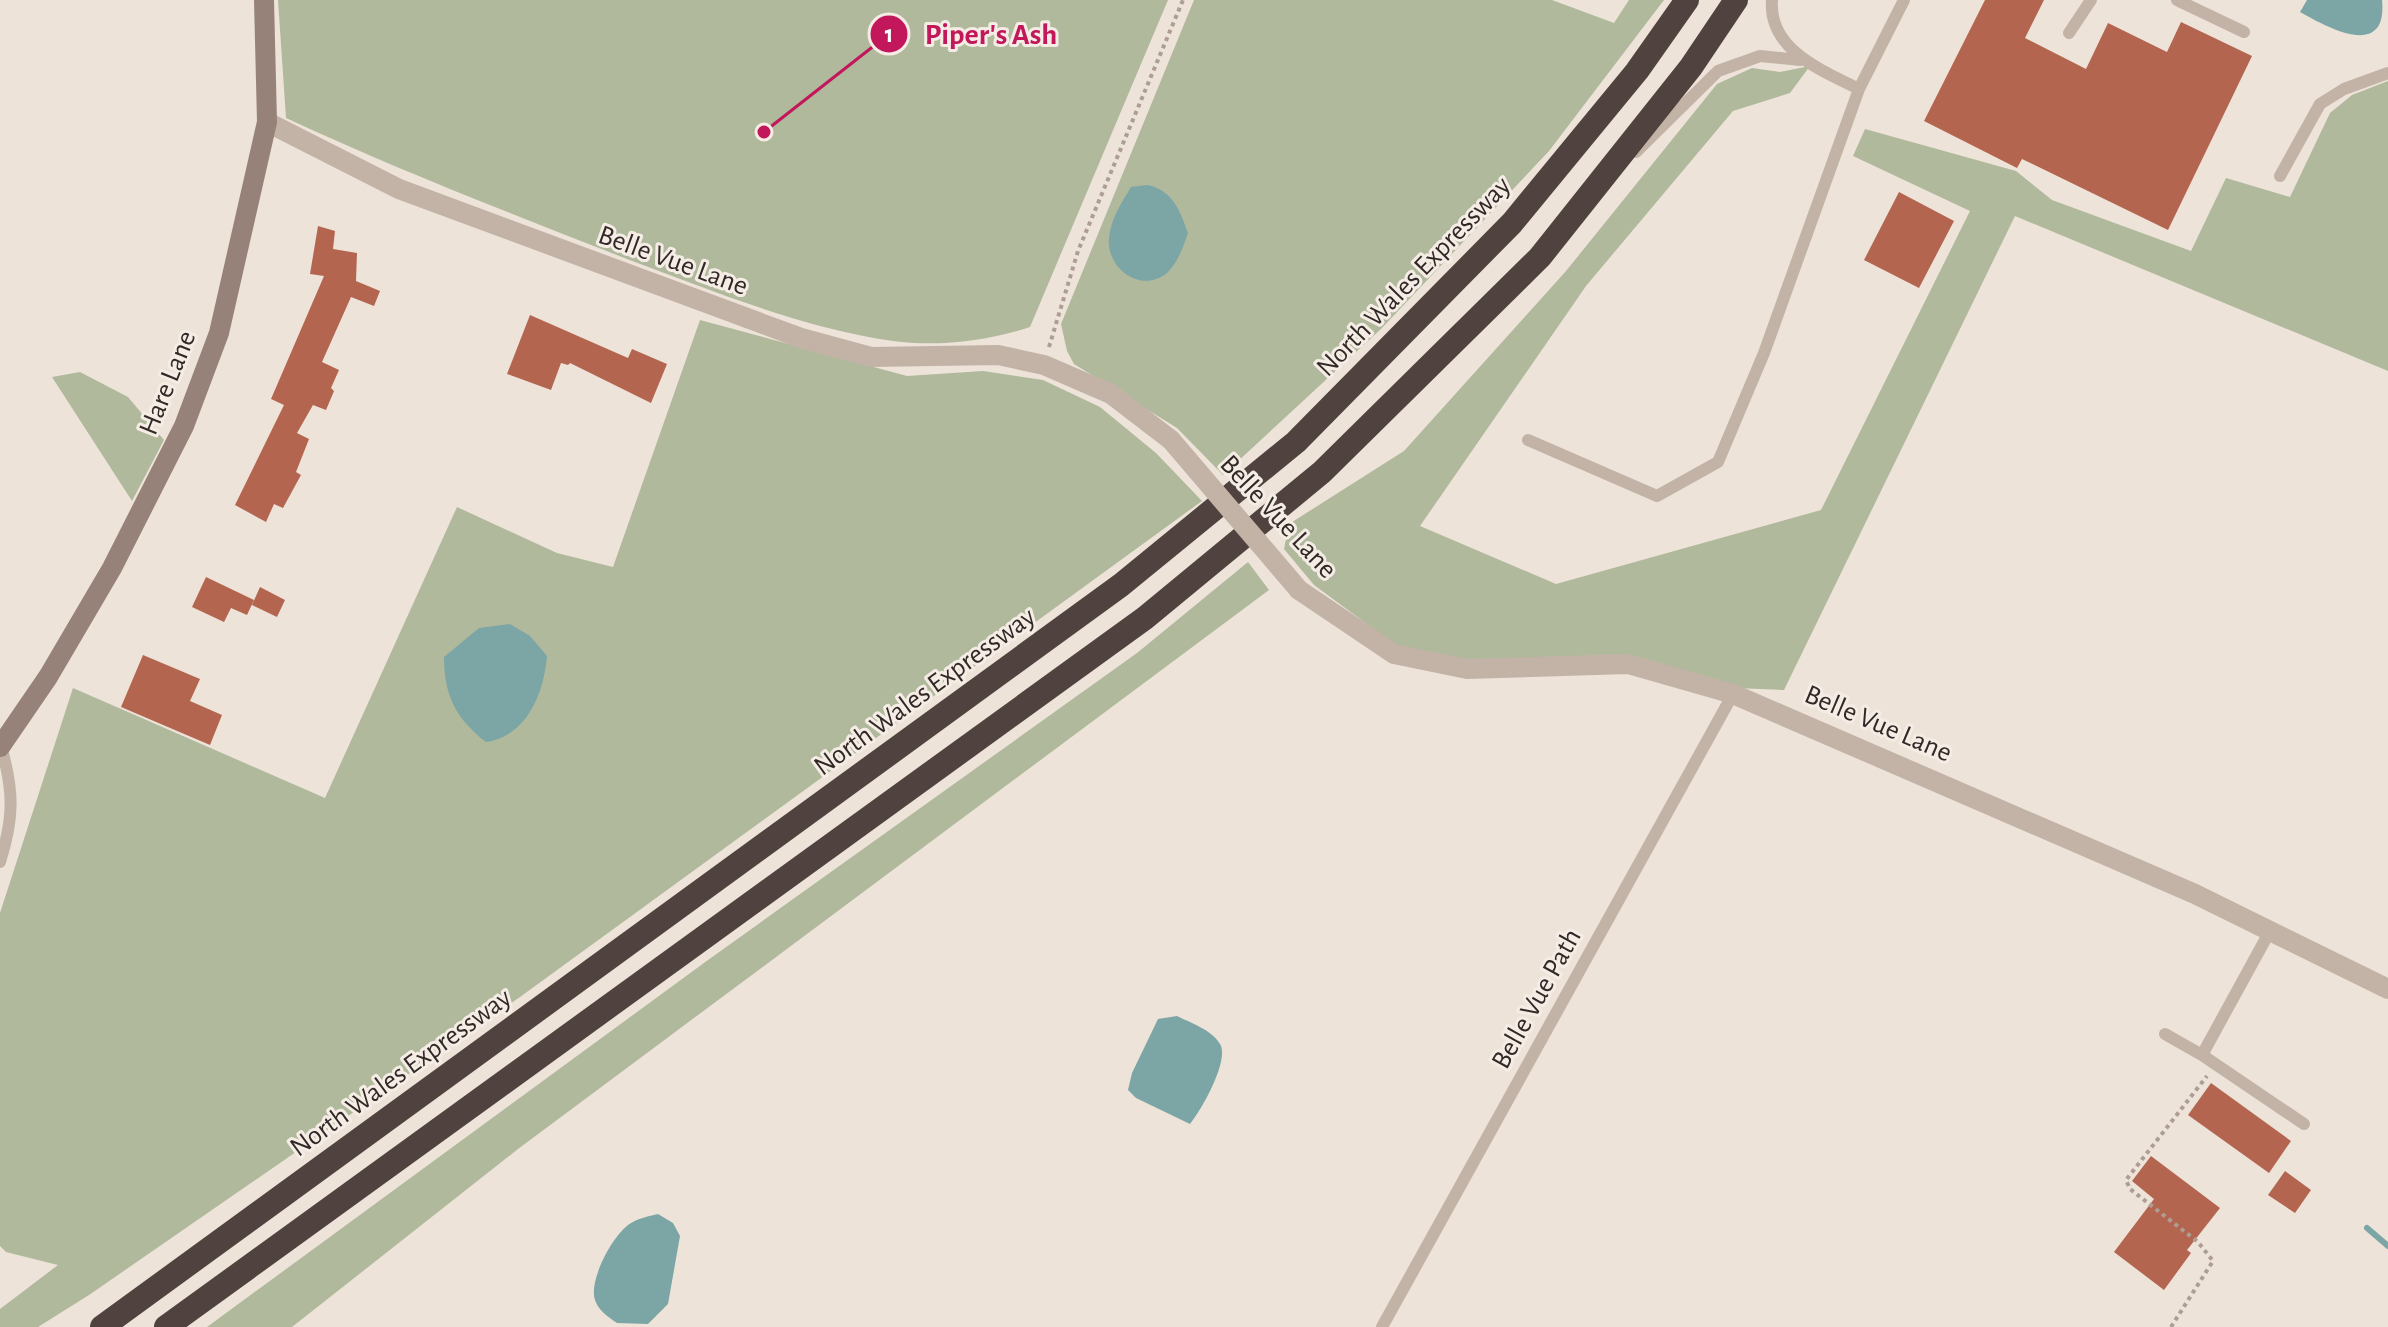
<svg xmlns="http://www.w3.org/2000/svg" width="2388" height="1327" font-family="'Alegreya Sans',sans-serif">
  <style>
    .green { fill: #b0b99c }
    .water { fill: #7ca5a6 }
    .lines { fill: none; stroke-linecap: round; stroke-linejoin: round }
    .stream { stroke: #7ca5a6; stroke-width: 6 }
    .building { fill: #b46550 }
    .path { stroke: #ae9d92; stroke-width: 4; stroke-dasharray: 4 4; stroke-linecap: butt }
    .lane { stroke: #c3b3a7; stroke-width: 12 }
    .street { stroke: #c3b3a7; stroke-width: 20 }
    .secondary { stroke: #968279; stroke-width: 20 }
    .highway { stroke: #50433f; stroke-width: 24 }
    .street-bridge { stroke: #c3b3a7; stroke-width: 20 }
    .labels { text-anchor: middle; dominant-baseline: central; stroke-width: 6; stroke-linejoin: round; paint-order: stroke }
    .street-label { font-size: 28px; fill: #312926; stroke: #f5ede5 }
    .leader { fill: none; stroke: #c2185b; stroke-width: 3 }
    .callout-dot { fill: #c2185b; stroke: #f5ede5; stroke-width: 3 }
    .mark-label { font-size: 24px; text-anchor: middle; font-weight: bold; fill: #fff }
    .callout-label { font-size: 30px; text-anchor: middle; font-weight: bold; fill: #c2185b; stroke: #f5ede5; stroke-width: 6; stroke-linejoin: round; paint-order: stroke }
  </style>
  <rect width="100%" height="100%" fill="#ede3d9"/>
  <!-- green -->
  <path class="green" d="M278 0H1168L1030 327C988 341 938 347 893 341 802 328 713 291 627 259 512 214 398 170 286 118Z
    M1194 0H1552L1614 23 1629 0H1664L1549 151 1382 328 1223 475 1177 428 1074 364 1067 351 1061 324Z
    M1810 66 1790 93 1733 111 1586 286 1420 526 1556 584 1821 510 1970 211 1853 156 1865 129 2016 171 2052 200 2191 251 2226 178 2290 197 2330 113 2352 95 2388 81V371L2015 216 1784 690 1734 688 1626 656 1467 661 1398 647 1314 585 1284 549 1289 524 1404 451 1566 271 1717 84 1752 68 1780 72Z
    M700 320 907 376 983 371 1043 380 1100 407 1156 453 1202 501 520 997 89 1295 38 1327H0V1309L58 1265 6 1252 0 1246V913L73 688 325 798 457 507 557 553 613 567Z
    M80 372 128 397 164 440 132 501 52 377Z
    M1248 562 1269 590 518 1149 292 1327H207L708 960 1137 653Z"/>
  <!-- water -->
  <path class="water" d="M2307 0H2382C2388 62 2325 26 2300 12Z
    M1147 185C1173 190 1180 211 1188 233 1183 247 1178 262 1168 272 1142 295 1106 269 1109 238 1111 218 1121 204 1131 187Z
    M510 624 530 636 547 656C544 693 527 736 486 742 456 719 444 695 444 657L479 628Z
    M1177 1016C1191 1023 1212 1030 1220 1044 1230 1060 1201 1111 1190 1124L1136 1098 1128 1090 1132 1073 1158 1019Z
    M658 1214 673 1223 680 1236 668 1304 648 1324 617 1323C608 1317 598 1310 595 1300 588 1280 615 1230 633 1222 640 1218 650 1216 658 1214Z"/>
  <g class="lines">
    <!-- stream -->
    <path class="stream" d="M2367 1228 2388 1246"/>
  </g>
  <!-- building -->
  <path class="building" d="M1985 0H2044L2025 38 2086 69 2108 23 2167 52 2181 22 2252 56 2168 230 2022 159 2017 168 1924 121Z
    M1899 192 1954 221 1919 288 1864 260Z
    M318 226 335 231 333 249 357 253 356 281 380 291 374 306 351 297 322 362 339 370 331 388 334 391 326 410 313 405 297 433 309 439 296 472 301 475 283 508 274 504 266 522 235 505 284 405 271 399 324 276 310 274Z
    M530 315 628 358 632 349 667 364 651 403 570 363 568 365 561 363 551 390 507 374Z
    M206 577 254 600 247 615 231 608 224 622 192 607Z
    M260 587 285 600 277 617 252 605Z
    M143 655 200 679 190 701 222 715 210 745 121 707Z
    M2211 1083 2291 1141 2269 1173 2188 1115Z
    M2151 1156 2220 1208 2187 1250 2191 1253 2164 1290 2114 1252 2154 1199 2132 1181Z
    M2285 1171 2311 1190 2295 1213 2268 1195Z"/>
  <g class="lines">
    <!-- path -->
    <path class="path" d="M1049 347 1078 251 1183 0
      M2171 1327 2213 1261 2198 1242 2130 1189 2126 1180 2207 1076"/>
    <!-- lane -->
    <path class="lane" d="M1772 0C1768 50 1823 71 1859 89
      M2177 0 2244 32
      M2069 33 2091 0
      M1636 152 1718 71 1760 56 1800 60
      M2280 176 2320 104 2344 89 2388 73
      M1528 440 1657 496 1718 462 1764 353 1859 89 1904 0
      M0 862C14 817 14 792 1 746
      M2165 1034 2202 1055 2270 931
      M2202 1055 2304 1124
      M1382 1327 1733 694"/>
    <!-- street -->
    <path class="street" d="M267 122 399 189 801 338 871 357 998 355 1044 365 1111 394 1171 440
      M1299 590 1394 654 1467 669 1628 664 1733 694 2195 894 2388 989"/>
    <!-- secondary -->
    <path class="secondary" d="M0 747 48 677 112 568 184 426 219 333 267 122 264 0"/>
    <!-- highway -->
    <path class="highway" d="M102 1327 1121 585 1296 442 1512 223 1637 71 1687 0
      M166 1327 1145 618 1322 472 1540 257 1691 67 1736 0"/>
    <!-- street-bridge -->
    <path class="street-bridge" d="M1171 440 1299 590"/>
  </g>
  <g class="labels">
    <!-- street labels -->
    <g class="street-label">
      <text transform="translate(673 261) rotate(20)">Belle Vue Lane</text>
      <text transform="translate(1414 277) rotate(-46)">North Wales Expressway</text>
      <text transform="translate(168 383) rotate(-68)">Hare Lane</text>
      <text transform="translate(1278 517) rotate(47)">Belle Vue Lane</text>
      <text transform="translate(925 692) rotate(-36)">North Wales Expressway</text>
      <text transform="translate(1878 724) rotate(23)">Belle Vue Lane</text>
      <text transform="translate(1537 999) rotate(-61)">Belle Vue Path</text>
      <text transform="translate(401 1073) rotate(-36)">North Wales Expressway</text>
    </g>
  </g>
  <!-- callouts -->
  <path class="leader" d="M764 132L889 34"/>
  <g class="callout-dot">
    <circle cx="764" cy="132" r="8"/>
    <circle cx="889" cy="34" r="20"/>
  </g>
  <g class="mark-label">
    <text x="889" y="42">1</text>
  </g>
  <g class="callout-label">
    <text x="991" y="44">Piper's Ash</text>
  </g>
</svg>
